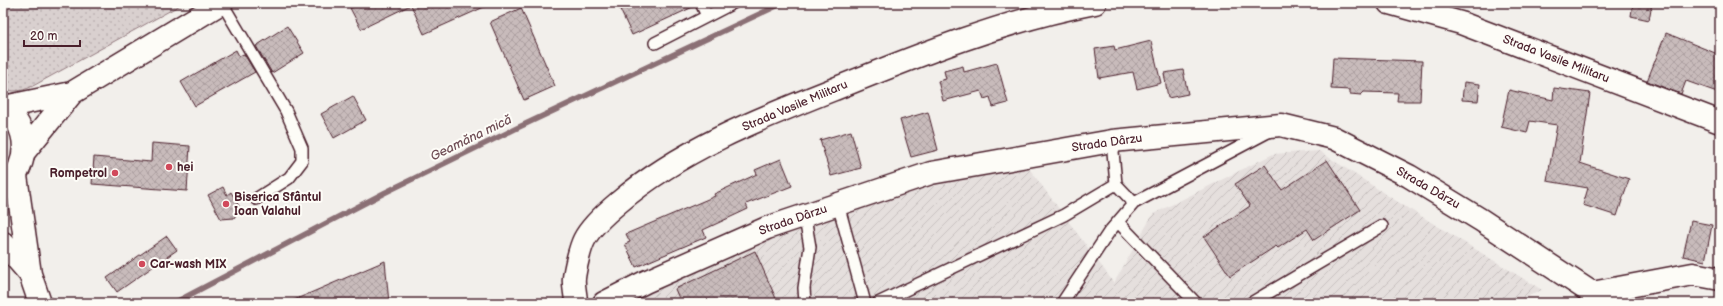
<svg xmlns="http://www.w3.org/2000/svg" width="1723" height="306" font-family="'Balsamiq Sans',sans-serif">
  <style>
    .industrial { fill: url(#industrial-furrows) }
    .grass { fill: url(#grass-dots); stroke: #92787d }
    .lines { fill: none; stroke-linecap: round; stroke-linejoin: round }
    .stream { stroke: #8b6f75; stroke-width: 5.5 }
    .building { fill: url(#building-cross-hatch); stroke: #4a1f2b }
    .service-casing { stroke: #4a1f2b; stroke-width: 14 }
    .minor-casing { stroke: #4a1f2b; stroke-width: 25 }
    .primary-casing { stroke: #4a1f2b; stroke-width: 25 }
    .service { stroke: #fdfcf7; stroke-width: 11 }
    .minor { stroke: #fdfcf7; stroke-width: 22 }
    .primary { stroke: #fdfcf7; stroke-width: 22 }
    .poi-dot { fill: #d1495b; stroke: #fdfcf7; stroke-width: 1.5 }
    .labels { text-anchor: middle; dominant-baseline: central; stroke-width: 4; stroke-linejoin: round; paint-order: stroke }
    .street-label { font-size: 12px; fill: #4a1f2b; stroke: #fdfcf7 }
    .poi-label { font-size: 12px; font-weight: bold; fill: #4a1f2b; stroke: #fdfcf7; text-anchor: start }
    .water-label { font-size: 13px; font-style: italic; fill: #704e56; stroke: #fdfcf7 }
  </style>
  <defs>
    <pattern id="industrial-furrows" width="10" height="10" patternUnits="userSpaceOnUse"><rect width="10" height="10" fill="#e5dfdd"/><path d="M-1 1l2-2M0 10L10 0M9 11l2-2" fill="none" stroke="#c6bfbe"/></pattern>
    <pattern id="grass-dots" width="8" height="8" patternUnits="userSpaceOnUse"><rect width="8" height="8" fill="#d9d0cf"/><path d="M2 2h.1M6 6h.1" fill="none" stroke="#bcb2b2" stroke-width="1.8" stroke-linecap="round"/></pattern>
    <pattern id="building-cross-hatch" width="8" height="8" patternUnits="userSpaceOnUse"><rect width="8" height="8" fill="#c8bbbb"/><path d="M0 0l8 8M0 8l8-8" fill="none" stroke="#ada0a1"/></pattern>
  </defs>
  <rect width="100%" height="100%" fill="#f2efeb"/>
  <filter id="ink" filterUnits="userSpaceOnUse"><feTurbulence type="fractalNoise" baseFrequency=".025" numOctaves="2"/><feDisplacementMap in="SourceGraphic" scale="8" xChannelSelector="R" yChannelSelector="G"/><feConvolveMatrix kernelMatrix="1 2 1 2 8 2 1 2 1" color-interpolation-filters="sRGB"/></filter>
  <g filter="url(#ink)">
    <!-- industrial -->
    <path class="industrial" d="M1319 151 1393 199 1542 290 1511 303H626L750 245 806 224 841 215 929 187 1028 167 1114 283 1153 214 1273 154Z"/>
    <!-- grass -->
    <path class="grass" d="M3 3H184L42 81C28 89 19 94 3 89Z"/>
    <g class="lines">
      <!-- stream -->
      <path class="stream" d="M174 303 384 193 517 128 783 3"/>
    </g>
    <!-- building -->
    <path class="building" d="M360 3H493L424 34 411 5 361 29 350 8Z
      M617 3H694L695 6 632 35Z
      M1633 3H1652L1649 20 1631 16Z
      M521 8 555 86 524 100 490 22Z
      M287 26 304 53 272 73 256 46Z
      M1666 33 1720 55V93L1686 81 1681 94 1647 81Z
      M1151 41 1161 83 1137 89 1133 72 1099 78 1095 49 1114 46 1115 50Z
      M236 50 239 56 244 54 255 72 195 106 181 82Z
      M1333 58 1422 61 1420 101H1397L1398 93 1364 92 1361 95 1350 94V90L1331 89Z
      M997 63 1008 103 993 107 990 97 984 99 981 91 943 101 938 81 946 79 944 71 963 66 964 72Z
      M1183 70 1188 94 1168 98 1164 73Z
      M1464 82 1480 84 1478 101 1462 100Z
      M1554 88 1590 93 1580 163 1629 179 1617 216 1583 205 1588 188 1547 181 1557 125 1530 121 1527 133 1501 127 1509 90 1553 100Z
      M353 96 366 120 334 138 321 114Z
      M928 112 938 150 911 157 900 120Z
      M851 131 861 168 831 176 820 140Z
      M152 143 190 146 187 191 92 184 94 157 151 162Z
      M781 159 792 186 746 204 748 209 703 230 706 237 636 267 625 244 630 242 626 234 715 196 714 194 757 174 755 170Z
      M1327 160 1360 210 1314 240 1307 229 1278 248 1276 246 1230 276 1204 237 1250 206 1235 184 1265 165 1282 190Z
      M223 187 227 195 231 192 240 208 234 218 221 219 208 195Z
      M1691 221 1712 225 1705 261 1683 256Z
      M167 236 177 250 117 292 107 278Z
      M755 251 778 303H681L675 289Z
      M385 261 389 303H287Z"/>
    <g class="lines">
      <defs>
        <path id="service" d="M222 3 286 111 302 148V161L289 178 256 199
          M701 3 707 16
          M655 43 733 3
          M1112 141 1116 184 1134 203
          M836 205 841 215 865 303
          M803 215 806 224 810 247 804 288 805 303
          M1118 222 1196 303
          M878 303 1064 215 1116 184
          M1062 303 1109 232 1134 203 1268 132
          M1251 303 1382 226"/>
        <path id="minor" d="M1389 3 1461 23 1720 122
          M576 303C576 295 573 286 574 278 575 269 580 248 584 240 591 226 606 213 618 203 681 149 761 118 837 88 921 54 1006 20 1095 3
          M604 303 645 282 767 228 931 173 1112 141 1281 125 1334 138 1409 176 1481 220 1592 293 1693 274 1720 279"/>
        <path id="primary" d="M3 107C31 129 29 161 7 187
          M4 107 72 93 221 3
          M24 152 72 93
          M16 176 30 274 40 303
          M3 243 30 274"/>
      </defs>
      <!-- service casing -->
      <use href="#service" class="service-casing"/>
      <!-- minor casing -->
      <use href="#minor" class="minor-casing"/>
      <!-- primary casing -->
      <use href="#primary" class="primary-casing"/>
      <!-- service -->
      <use href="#service" class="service"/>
      <!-- minor -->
      <use href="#minor" class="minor"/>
      <!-- primary -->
      <use href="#primary" class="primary"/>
    </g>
  </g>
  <!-- markers -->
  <g class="poi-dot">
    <circle cx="169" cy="167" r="4"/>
    <circle cx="115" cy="173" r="4"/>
    <circle cx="226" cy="204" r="4"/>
    <circle cx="142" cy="264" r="4"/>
  </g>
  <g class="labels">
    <!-- street labels -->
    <g class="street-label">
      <text transform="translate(1556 59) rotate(21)">Strada Vasile Militaru</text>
      <text transform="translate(795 106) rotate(-23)">Strada Vasile Militaru</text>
      <text transform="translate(1107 143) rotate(-8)">Strada Dârzu</text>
      <text transform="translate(1428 188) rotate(30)">Strada Dârzu</text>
      <text transform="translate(793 220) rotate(-19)">Strada Dârzu</text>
    </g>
    <!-- poi labels -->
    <g class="poi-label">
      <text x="177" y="167">hei</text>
      <text x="107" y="173" text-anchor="end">Rompetrol</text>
      <text x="234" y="197">Biserica Sfântul<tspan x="234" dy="14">Ioan Valahul</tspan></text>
      <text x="150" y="264">Car-wash MIX</text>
    </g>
    <!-- water labels -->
    <g class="water-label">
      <text transform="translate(471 138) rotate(-26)">Geamăna mică</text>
    </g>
  </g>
  <!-- margin -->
  <rect width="1723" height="306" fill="none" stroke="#fdfcf7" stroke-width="16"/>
  <rect x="8" y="8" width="1707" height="290" fill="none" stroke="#4a1f2b" stroke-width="1.5" filter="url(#ink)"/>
  <!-- scale -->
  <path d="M24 40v6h56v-6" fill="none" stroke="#4a1f2b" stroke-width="2"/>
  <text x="30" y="40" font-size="12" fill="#4a1f2b" stroke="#fdfcf7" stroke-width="3" paint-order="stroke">20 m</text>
</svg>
